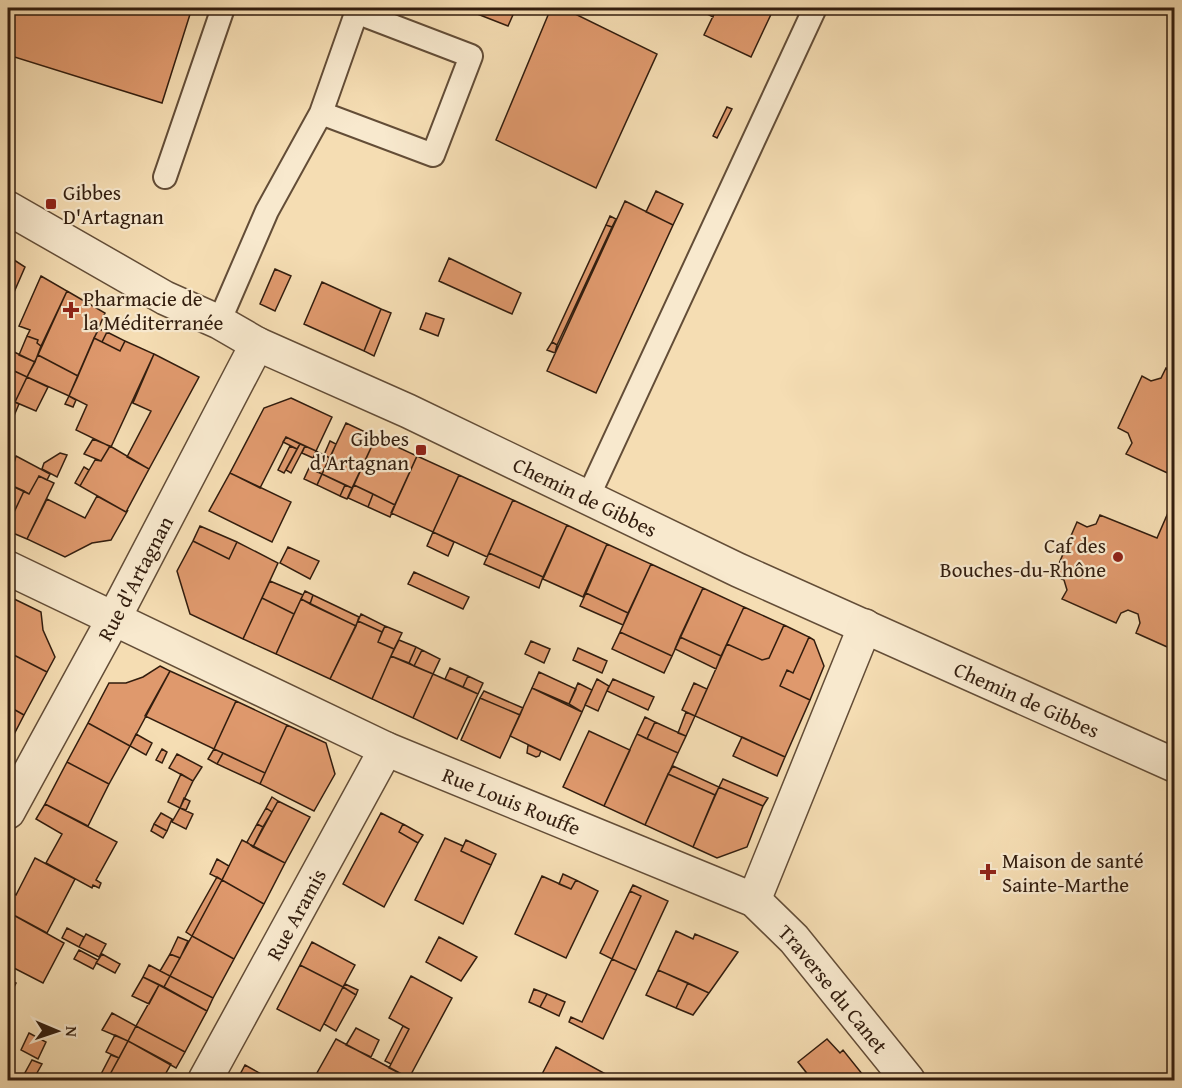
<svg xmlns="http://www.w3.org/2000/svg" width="1182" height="1088" font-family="'Gentium Book Plus',serif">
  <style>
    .building { fill: #df996d; stroke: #321d0e; stroke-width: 1.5 }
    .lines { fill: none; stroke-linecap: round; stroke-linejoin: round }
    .service-casing { stroke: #634d37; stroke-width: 26 }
    .minor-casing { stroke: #634d37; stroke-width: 36 }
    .service { stroke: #f8e9ce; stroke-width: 22 }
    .minor { stroke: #f8e9ce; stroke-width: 33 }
    .poi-dot { fill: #8f2418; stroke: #f8e9ce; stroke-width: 2 }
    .labels { text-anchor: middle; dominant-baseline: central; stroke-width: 4.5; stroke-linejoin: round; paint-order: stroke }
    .poi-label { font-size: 21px; fill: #321d0e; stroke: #f8e9ce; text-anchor: start }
    .street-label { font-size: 21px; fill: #321d0e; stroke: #f8e9ce }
  </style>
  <rect width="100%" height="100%" fill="#f5ddb3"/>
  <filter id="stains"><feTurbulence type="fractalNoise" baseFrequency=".00333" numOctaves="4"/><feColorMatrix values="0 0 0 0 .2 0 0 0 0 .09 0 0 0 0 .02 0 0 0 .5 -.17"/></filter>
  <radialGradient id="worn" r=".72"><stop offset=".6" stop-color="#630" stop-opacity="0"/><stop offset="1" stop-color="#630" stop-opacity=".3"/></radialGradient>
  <!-- building -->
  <path class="building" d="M8 8H192L162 103 8 55Z
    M462 8H516L508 26Z
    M551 8H563L657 54 596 188 496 140Z
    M708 8 716 9 713 17 705 13Z
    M717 8H774L751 57 704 35Z
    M727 107 732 109 717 138 713 136Z
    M656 191 683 204 673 225 646 212Z
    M625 201 673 225 596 393 547 371Z
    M610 216 616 219 612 227 606 225Z
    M606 225 612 227 557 345 552 342Z
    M8 256 25 267 8 306Z
    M449 258 521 293 512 314 439 281Z
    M275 269 291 276 275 311 260 304Z
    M41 276 67 291 41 346 37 343 38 340 27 336 30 330 19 326Z
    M322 282 381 309 364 351 304 324Z
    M67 291 105 313 78 376 38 355Z
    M381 309 391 313 374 356 364 351Z
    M426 313 444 319 438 336 420 329Z
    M99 329 107 332 102 342 94 338Z
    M107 332 125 341 120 351 102 342Z
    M27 336 38 340 37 343 41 346 35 362 19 355Z
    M94 338 120 351 125 341 154 354 111 447 76 430 87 405 69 396Z
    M552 342 557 345 555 353 547 350Z
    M8 349 35 362 27 377 8 368Z
    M154 354 199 377 149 469 127 457 151 411 133 403Z
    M38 355 78 376 69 396 27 377Z
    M8 368 27 377 15 402 8 399Z
    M1166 368 1174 372V476L1126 454 1132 443 1128 433 1118 428 1142 376 1151 381 1161 378Z
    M27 377 48 387 36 411 15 402Z
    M69 396 76 400 73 407 65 404Z
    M291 398 332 417 316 451 286 437 260 488 230 473 264 408Z
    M8 399 19 404 8 430Z
    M346 423 376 437 352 488 322 474Z
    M286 437 300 444 297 449 283 442Z
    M376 437 417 456 395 505 354 485Z
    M93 439 110 446 101 461 84 454Z
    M330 441 336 444 330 458 324 455Z
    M300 444 305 446 291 473 286 470Z
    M110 446 149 469 126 512 80 486 95 460 101 461Z
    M290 446 297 449 284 473 278 470Z
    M305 446 316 451 313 458 302 453Z
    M316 451 330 458 322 474 309 468Z
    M60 453 67 455 57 477 42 469 44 463Z
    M16 456 50 474 47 480 39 476 29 494 8 484Z
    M417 456 459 475 433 532 391 513Z
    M84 467 89 470 80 486 75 483Z
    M309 468 322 474 317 485 304 479Z
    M230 473 291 502 272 542 209 511Z
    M322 474 345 485 340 496 317 485Z
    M459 475 513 500 487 557 433 532Z
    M39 476 54 483 27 539 8 531V525L24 491 29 494Z
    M8 484 24 491 8 525Z
    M345 485 352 488 347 499 340 496Z
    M354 485 373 494 368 507 348 498Z
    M373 494 395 505 390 517 368 507Z
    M97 496 126 512 128 510 111 540 92 543 65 557 27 539 47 499 85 518Z
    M1174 499V650L1136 633 1140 623 1138 614 1128 610 1121 613 1116 623 1062 599 1067 590 1064 580 1054 575 1077 522 1087 527 1096 524 1100 515 1157 538Z
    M513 500 567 525 543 577 489 553Z
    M567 525 607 544 583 597 543 579Z
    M200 526 237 542 229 559 193 541Z
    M433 532 454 542 448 556 427 546Z
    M193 541 229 559 237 542 278 563 243 639 190 614 177 571Z
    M607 544 651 564 628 613 586 593Z
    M288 547 319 561 310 579 280 563Z
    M489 553 543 577 539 588 484 564Z
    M651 564 703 588 672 656 620 632Z
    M414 572 469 597 463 609 408 584Z
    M270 581 303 595 294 614 262 598Z
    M703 588 744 607 721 656 680 637Z
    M305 591 313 595 310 604 301 599Z
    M586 593 628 613 623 625 580 606Z
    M313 595 359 617 356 626 310 604Z
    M8 596 41 612 43 630 55 657 47 672 8 652Z
    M262 598 294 614 276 654 243 639Z
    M301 599 356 626 330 679 276 654Z
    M744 607 784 625 769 658 762 660 727 644Z
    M361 614 385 626 382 632 358 621Z
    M358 621 382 632 378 642 394 649 372 699 330 679Z
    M784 625 809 637 793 673 787 670 780 686 810 700 785 757 695 716 727 644 762 660 769 658Z
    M385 626 402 633 394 649 378 642Z
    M620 632 672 656 664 673 612 649Z
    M680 637 721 656 716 669 675 649Z
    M809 637 814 640 824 666 810 700 780 686 787 670 793 673Z
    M399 640 416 647 409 663 391 656Z
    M531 641 550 649 544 663 525 654Z
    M416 647 422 650 414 666 409 663Z
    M578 648 607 661 602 673 573 660Z
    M422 650 440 659 433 674 414 666Z
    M8 652 47 672 24 715 8 706Z
    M391 656 433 674 413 718 372 699Z
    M160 666 170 671 130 746 88 723 109 683H126L143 677Z
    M450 668 468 676 463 687 445 679Z
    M170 671 236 701 214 749 145 716Z
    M539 672 576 689 569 704 532 688Z
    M433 674 478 694 457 739 413 718Z
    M468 676 483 683 478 694 463 687Z
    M597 679 609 686 598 711 585 705Z
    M613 679 654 697 648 710 607 691Z
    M578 683 592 690 582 712 569 704Z
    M694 683 707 689 695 716 682 710Z
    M532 688 582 712 560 760 510 736Z
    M484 691 523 708 520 715 480 698Z
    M480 698 520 715 500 758 461 740Z
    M236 701 287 725 265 773 214 749Z
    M8 706 24 715 8 746Z
    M686 712 695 716 686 736 678 733Z
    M645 717 655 722 647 739 637 734Z
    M655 722 686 736 678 753 647 739Z
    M88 723 130 746 109 784 67 762Z
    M287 725 326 743 335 774 314 811 260 784Z
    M589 731 630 750 604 806 563 787Z
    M136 734 152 743 146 755 130 746Z
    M637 734 678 753 645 825 604 806Z
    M742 737 785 757 777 776 733 756Z
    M528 745 541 751 539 756 536 757 527 753Z
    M162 749 167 752 162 763 156 760Z
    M214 749 223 753 217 764 208 759Z
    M223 753 265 773 260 784 217 764Z
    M177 754 202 767 193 781 169 768Z
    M67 762 109 784 88 826 45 804Z
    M673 766 719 787 715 795 668 774Z
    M181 774 193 781 180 808 168 802Z
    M668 774 715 795 693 847 645 825Z
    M723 779 768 798 763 806 719 787Z
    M719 787 763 806 747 847 717 858 693 847Z
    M272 797 278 801 272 812 266 808Z
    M184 798 190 801 186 810 180 808Z
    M278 801 310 817 285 863 253 847Z
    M45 804 117 842 96 880 101 883 99 888 93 885 92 888 46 863 62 834 36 819Z
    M180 808 193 814 186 829 172 822Z
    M266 808 272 812 263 827 257 824Z
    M161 813 172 819 167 831 154 824Z
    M381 813 403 824 399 832 418 843 384 907 343 884Z
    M154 824 167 831 163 838 151 831Z
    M257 824 263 827 253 847 247 842Z
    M403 824 423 835 418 843 399 832Z
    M445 838 463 846 461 851 491 865 463 924 415 900Z
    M242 840 285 863 264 904 222 880Z
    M466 840 496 854 491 865 461 851Z
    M35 858 75 879 47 933 8 912V890L16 895Z
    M217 859 229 866 222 880 210 874Z
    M563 874 576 880 571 889 559 884Z
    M542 876 571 889 576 880 598 891 566 958 515 934Z
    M217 877 222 880 192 936 186 932Z
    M222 880 264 904 234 959 192 936Z
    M633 885 668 901 636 970 612 959 641 896 630 891Z
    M630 891 641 896 612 959 600 953Z
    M8 912 64 943 43 983 8 965Z
    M67 928 84 937 79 947 62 938Z
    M676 931 693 939 695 934 738 952 709 993 658 970Z
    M86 934 106 944 99 957 79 947Z
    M192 936 234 959 213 998 170 976Z
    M178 937 188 941 180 958 170 954Z
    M439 937 477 957 461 981 426 962Z
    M312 942 355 965 343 987 300 965Z
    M79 950 98 960 93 969 74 959Z
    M102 954 120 964 115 973 96 963Z
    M170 954 180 958 170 976 160 971Z
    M612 959 636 970 603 1039 569 1022 571 1017 582 1022Z
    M149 965 170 976 164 987 143 977Z
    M300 965 343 987 320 1031 277 1009Z
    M658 970 688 983 676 1008 646 995Z
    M170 976 213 998 207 1011 164 987Z
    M411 976 452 998 409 1078 389 1068 409 1029 389 1018Z
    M143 977 159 985 149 1004 132 996Z
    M8 979 16 983 8 999Z
    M688 983 709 993 693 1015 676 1008Z
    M345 984 358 990 356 995 343 987Z
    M159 985 207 1011 185 1052 136 1026Z
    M343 987 356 995 336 1031 324 1024Z
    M534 989 547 994 540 1007 529 1002Z
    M547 994 565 1002 559 1016 540 1007Z
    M112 1013 136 1026 128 1041 102 1030Z
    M136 1026 185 1052 176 1068 128 1041Z
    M403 1026 409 1029 391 1064 385 1061Z
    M356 1028 379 1040 371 1057 346 1045Z
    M29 1033 46 1042 38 1059 21 1050Z
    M115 1035 128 1041 119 1058 106 1052Z
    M336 1039 409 1078 411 1079 313 1080Z
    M827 1039 840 1053 843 1050 867 1080H804L809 1076 798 1062Z
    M128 1041 171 1064 162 1080H107Z
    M556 1047 613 1078 612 1080H539Z
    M111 1055 119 1058 107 1080 99 1078Z
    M32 1060 42 1064 33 1080H21Z
    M245 1065 272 1080H237Z"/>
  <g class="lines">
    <defs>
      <path id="service" d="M321 113 433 155 471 56 356 12
        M165 177 223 8
        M219 322 267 211 321 113 358 8
        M588 497 815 8"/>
      <g id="minor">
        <path id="s1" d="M8 208 165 298 219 322 257 344 408 411 738 570 1174 765"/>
        <path id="s2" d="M8 568 386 749 754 900 794 939 908 1080"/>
        <path id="s3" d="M8 812 113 620 257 344"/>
        <path d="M754 900 865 626"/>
        <path id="s4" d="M205 1080 386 749"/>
      </g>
    </defs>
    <!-- service casing -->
    <use href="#service" class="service-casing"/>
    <!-- minor casing -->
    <use href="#minor" class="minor-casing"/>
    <!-- service -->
    <use href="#service" class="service"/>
    <!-- minor -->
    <use href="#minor" class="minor"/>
  </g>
  <!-- markers -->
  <g class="poi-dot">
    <rect x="45" y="198" width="12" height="12" rx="3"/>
    <path d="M68 301h6v6h6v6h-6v6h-6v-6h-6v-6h6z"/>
    <rect x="415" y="444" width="12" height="12" rx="3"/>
    <circle cx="1118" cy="557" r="6"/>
    <path d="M985 863h6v6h6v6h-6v6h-6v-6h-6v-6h6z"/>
  </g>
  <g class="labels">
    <!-- poi labels -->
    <g class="poi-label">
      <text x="63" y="192">Gibbes<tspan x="63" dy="24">D'Artagnan</tspan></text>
      <text x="83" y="298">Pharmacie de<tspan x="83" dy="24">la Méditerranée</tspan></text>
      <text x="409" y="438" text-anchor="end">Gibbes<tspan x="409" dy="24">d'Artagnan</tspan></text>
      <text x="1106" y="545" text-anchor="end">Caf des<tspan x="1106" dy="24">Bouches-du-Rhône</tspan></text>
      <text x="1002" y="860">Maison de santé<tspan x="1002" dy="24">Sainte-Marthe</tspan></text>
    </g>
    <!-- street labels -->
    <g class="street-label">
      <text stroke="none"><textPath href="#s1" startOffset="646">Chemin de Gibbes</textPath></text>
      <text stroke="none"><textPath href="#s3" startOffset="266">Rue d'Artagnan</textPath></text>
      <text stroke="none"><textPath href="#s1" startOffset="1132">Chemin de Gibbes</textPath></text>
      <text stroke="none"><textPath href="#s2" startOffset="555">Rue Louis Rouffe</textPath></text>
      <text stroke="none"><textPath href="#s4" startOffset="189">Rue Aramis</textPath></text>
      <text stroke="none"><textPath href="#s2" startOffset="936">Traverse du Canet</textPath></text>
    </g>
  </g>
  <!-- margin -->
  <rect width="1182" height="1088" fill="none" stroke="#f5ddb3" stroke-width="30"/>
  <rect x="9" y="9" width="1164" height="1070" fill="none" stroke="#321d0e" stroke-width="3"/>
  <rect x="15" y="15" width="1152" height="1058" fill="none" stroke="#321d0e" stroke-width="1.5"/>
  <!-- north arrow -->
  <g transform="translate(57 1031) rotate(92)" stroke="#f8e9ce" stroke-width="4.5" paint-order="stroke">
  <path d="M0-4.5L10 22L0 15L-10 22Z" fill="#321d0e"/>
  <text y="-9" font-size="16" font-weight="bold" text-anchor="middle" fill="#321d0e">N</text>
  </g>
  <rect width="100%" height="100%" filter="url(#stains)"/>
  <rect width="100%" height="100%" fill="url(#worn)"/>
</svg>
